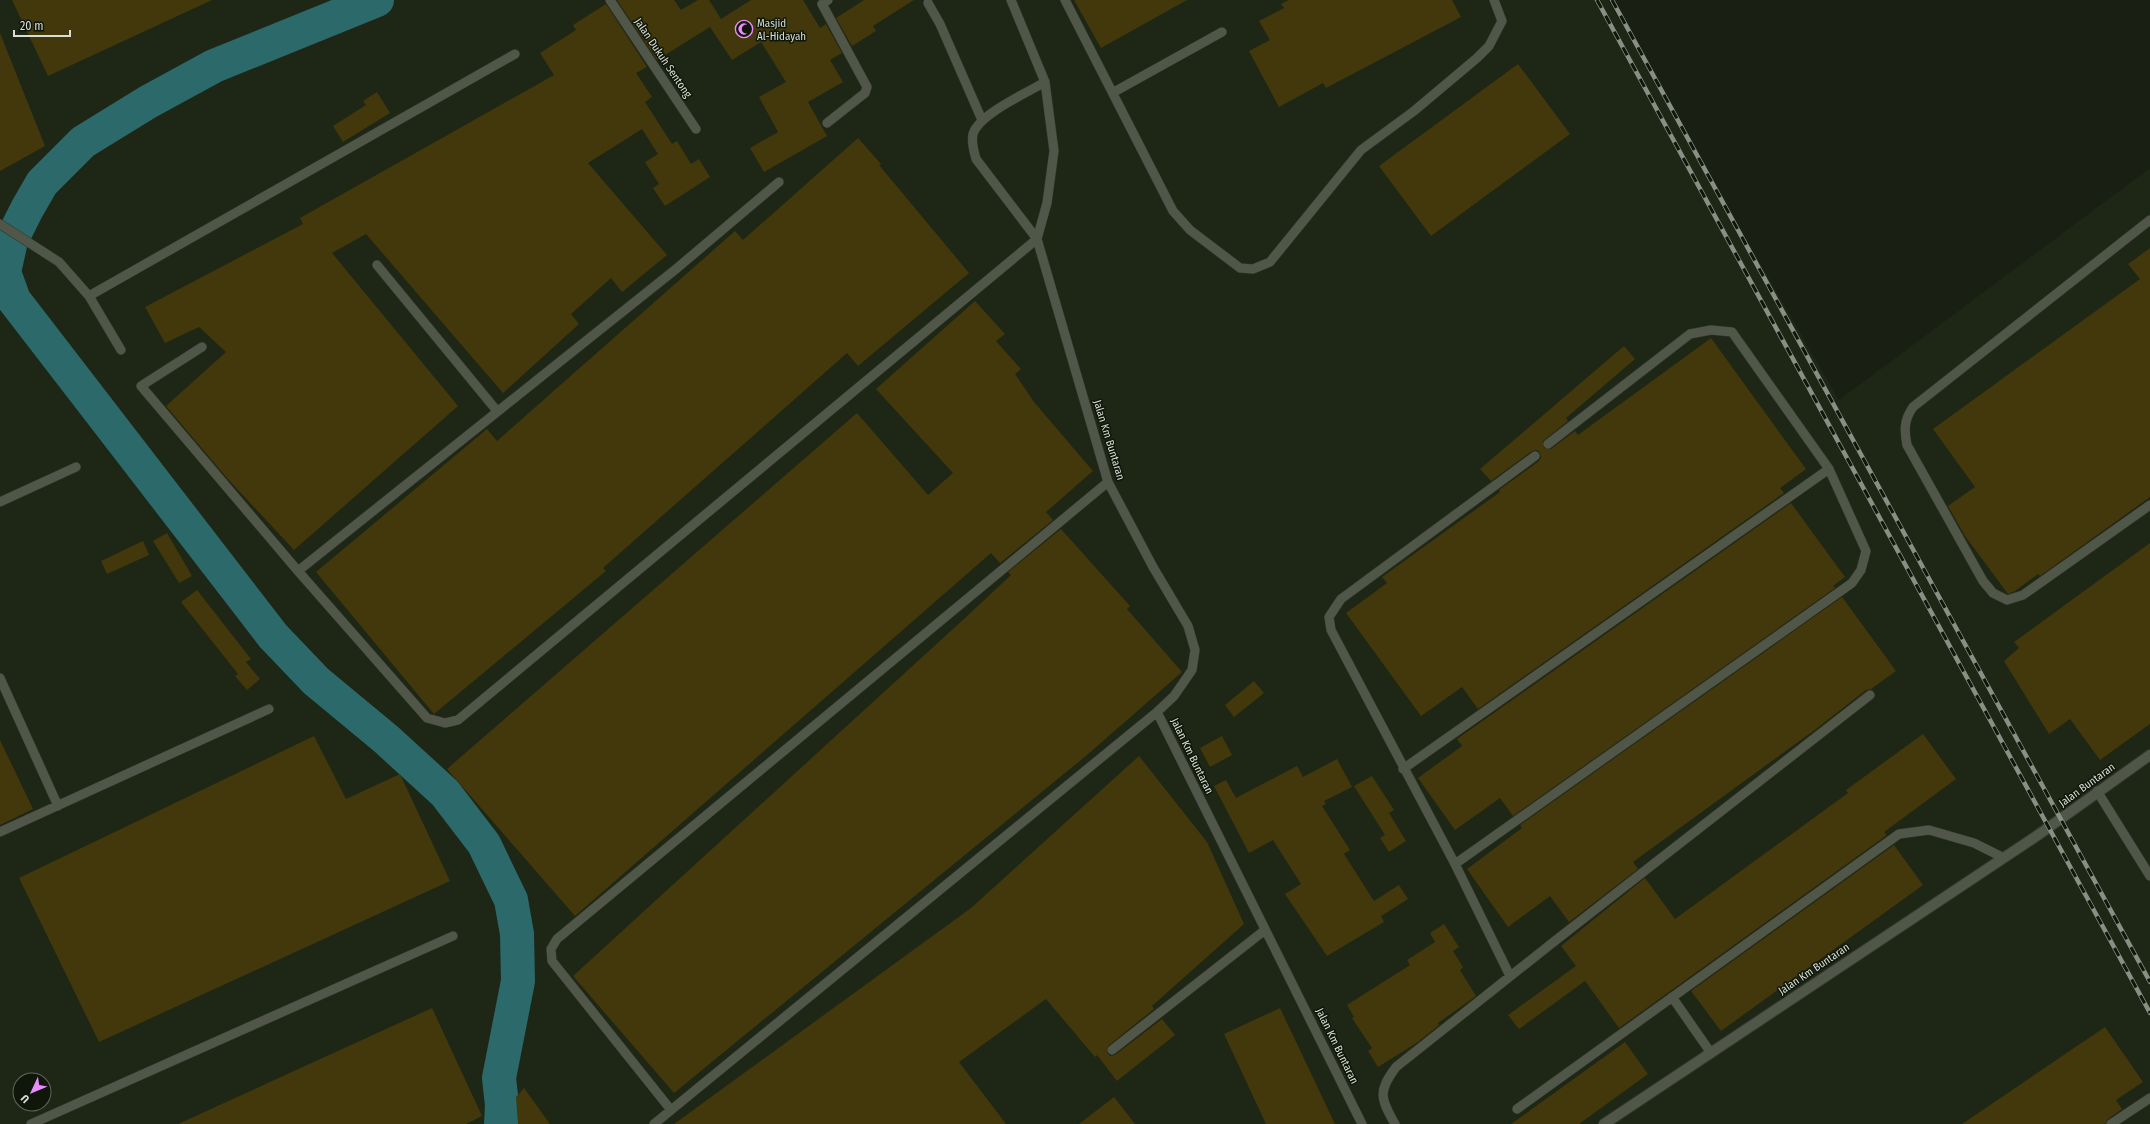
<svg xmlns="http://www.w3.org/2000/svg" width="2150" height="1124" font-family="'Fira Sans Condensed',sans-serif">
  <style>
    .built { fill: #1e2715; fill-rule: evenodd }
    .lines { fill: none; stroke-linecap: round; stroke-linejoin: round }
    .river { stroke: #2b696b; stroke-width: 34 }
    .building { fill: #42380b }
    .service-casing { stroke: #343830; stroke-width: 10 }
    .minor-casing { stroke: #343830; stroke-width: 12 }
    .service { stroke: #505749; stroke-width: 9 }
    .minor { stroke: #505749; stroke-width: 10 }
    .rail-casing { stroke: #898f84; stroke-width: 4.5 }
    .rail { stroke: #10160a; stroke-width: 3; stroke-dasharray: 9; stroke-linecap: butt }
    .labels { text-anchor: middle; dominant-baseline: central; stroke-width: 3; stroke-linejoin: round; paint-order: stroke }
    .poi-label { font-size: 11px; fill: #d9ded5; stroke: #10160a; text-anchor: start }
    .street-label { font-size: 11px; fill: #d9ded5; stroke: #10160a }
  </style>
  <rect width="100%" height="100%" fill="#191f13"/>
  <!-- built -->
  <path class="built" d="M0 0H1608L1839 400 2150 168V1124H0ZM20 1080H44V1104H20Z"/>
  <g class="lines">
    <!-- river -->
    <path class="river" d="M377 0 214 66 148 102 83 142 42 183 27 209 11 241 4 272 14 300 273 636 316 681 386 739 445 793 484 844 511 900 517 934 518 981 499 1078 502 1105 501 1124"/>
  </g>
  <!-- building -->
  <path class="building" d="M12 0H212L48 76Z
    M617 0H674L681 10 698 0H709L721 19 751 0H803L820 28 826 24 842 53 830 60 843 82 808 102 827 136 764 172 750 148 778 132 759 97 786 82 761 42 732 60 710 27 657 60Z
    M864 0H914L873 26 876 31 852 46 836 18Z
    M1074 0H1187L1101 48Z
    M1289 0H1452L1461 17 1326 88 1323 83 1279 107 1249 51 1270 40 1259 21 1284 8 1281 4Z
    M606 4 647 67 636 73 652 97 645 102 672 144 677 141 691 164 699 159 710 177 665 206 653 188 659 184 645 162 658 154 642 129 588 163 667 255 622 292 611 278 571 314 579 324 503 393 366 234 332 253 458 406 294 550 227 478 166 406 226 352 199 327 165 343 145 307 303 224 300 218 554 75 540 53 576 30 573 25Z
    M0 33 45 146 0 171Z
    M1518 64 1570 134 1431 236 1379 166Z
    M377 92 390 113 343 142 333 126 366 105 363 101Z
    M858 138 881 164 879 165 969 273 858 366 847 353 603 568 606 571 434 714 316 572 487 429 497 441 735 231 743 240Z
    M2150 248V497L2040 576 2038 574 2015 591 2008 594 1965 536 1948 506 1975 487 1933 429 2140 279 2128 264Z
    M975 301 1005 334 996 341 1021 369 1015 374 1034 402 1093 471 1046 512 1053 520 1000 563 991 553 575 916 447 769 857 413 928 495 953 473 876 389Z
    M1711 338 1806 469 1780 488 1784 493 1478 709 1462 687 1421 716 1346 613 1387 583 1382 577 1500 492 1499 490 1539 461 1541 458 1540 453 1537 450 1532 451 1491 481 1480 469 1624 346 1635 359 1566 418 1568 421 1543 441 1544 448 1551 449 1575 431 1578 435Z
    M1791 503 1845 577 1833 586 1835 588 1513 816 1500 798 1455 830 1418 778 1462 746 1457 739Z
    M1061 529 1130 606 1127 609 1182 672 1087 755 674 1093 573 976 965 618 1011 575 1008 572Z
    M167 533 192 576 179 583 153 541Z
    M143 541 149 555 107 574 101 561Z
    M2150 543V724L2100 760 2070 719 2049 734 2004 661 2019 648 2014 642Z
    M197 590 251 659 246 662 260 679 247 690 235 676 238 674 181 602Z
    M1842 597 1896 671 1871 689 1866 690 1816 729 1633 862 1638 869 1569 922 1550 896 1508 927 1467 869 1522 828 1520 825Z
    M1254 681 1264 693 1234 717 1225 705Z
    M1923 734 1956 779 1884 832 1887 835 1619 1028 1585 981 1519 1029 1508 1015 1576 966 1561 946 1645 878 1675 919 1848 793 1846 790Z
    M314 736 346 799 400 774 450 881 99 1042 19 878Z
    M1222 736 1232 755 1210 767 1200 748Z
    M0 740 33 809 0 825Z
    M1139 756 1207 842 1244 924 1152 1006 1154 1009 1108 1046 1107 1053 1110 1056 1115 1055 1162 1019 1175 1035 1117 1081 1097 1055 1095 1057 1046 999 959 1062 1006 1124H674L971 908Z
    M1337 759 1352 787 1324 801 1326 804 1322 806 1350 850 1344 854 1374 901 1399 885 1408 899 1381 916 1384 922 1327 956 1285 894 1301 884 1273 840 1249 853 1214 786 1226 780 1236 798 1297 766 1303 777Z
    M1372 776 1394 810 1389 813 1406 841 1389 852 1380 838 1385 835 1354 786Z
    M1894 845 1923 885 1721 1031 1691 991Z
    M1444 924 1459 947 1453 951 1463 967 1460 970 1476 996 1438 1023 1439 1025 1418 1042 1378 1067 1368 1051 1372 1048 1352 1018 1354 1017 1347 1005 1410 965 1407 960 1435 942 1430 933Z
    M432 1008 482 1116 466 1124H178Z
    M1280 1008 1335 1124H1266L1224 1034Z
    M2105 1027 2143 1082 2116 1100 2122 1109 2108 1119 2105 1124H1962Z
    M1625 1042 1648 1074 1579 1124H1511Z
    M524 1088 550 1124H518L516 1097Z
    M1114 1097 1135 1124H1079Z"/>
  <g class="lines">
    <defs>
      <path id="service" d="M610 0 696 129
        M1065 0 1173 211 1190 230 1240 268 1253 269 1270 262 1361 150 1414 111 1477 58 1489 46 1502 21 1494 0
        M928 3 940 24 982 120
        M1045 82 1054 151 1047 203 1037 239 1108 482 1153 567 1188 626 1195 650 1192 670 1174 696 1157 712 1362 1124
        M1114 92 1222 32
        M827 123 865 93 867 87 822 4 828 0
        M2150 220 1913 407C1904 420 1904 430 1907 445L1983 581 1993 593 2007 600 2023 595 2150 505
        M0 224 59 262 89 296 121 350
        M377 265 497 411
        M89 296 515 54
        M202 347 141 386 298 571 427 718 445 723 458 720 1037 239 976 159C974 151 971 143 973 134 979 114 1027 93 1045 82L1011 0
        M0 502 76 467
        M298 571 676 269 779 182
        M0 678 58 806
        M1403 769 1829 469
        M2097 791 2150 876
        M0 832 269 709
        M1455 864 1852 583 1861 570 1866 551 1829 469 1732 332 1711 330 1690 334 1548 444
        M1510 976 1455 864 1331 630 1329 617 1341 599 1535 456
        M1672 997 1711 1053
        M1112 1050 1265 930
        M1517 1109 1899 834 1929 830 1974 843 2002 857
        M671 1110 552 961 551 949 557 939 1108 482
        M31 1124 453 936
        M654 1124 1157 712
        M1395 1124C1380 1098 1378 1091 1396 1067L1551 944 1870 695
        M2111 1124 2150 1098"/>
      <path id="minor" d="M1604 1124 2038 835 2150 755"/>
    </defs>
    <!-- service casing -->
    <use href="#service" class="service-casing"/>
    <!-- minor casing -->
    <use href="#minor" class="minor-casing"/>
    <!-- service -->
    <use href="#service" class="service"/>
    <!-- minor -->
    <use href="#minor" class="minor"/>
    <defs>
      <path id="rail" d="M1597 0 2150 1013
        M1612 0 2150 982"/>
    </defs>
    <!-- rail casing -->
    <use href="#rail" class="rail-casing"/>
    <!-- rail -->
    <use href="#rail" class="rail"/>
  </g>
  <!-- icons -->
  <defs>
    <symbol id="mosque-ring" viewBox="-11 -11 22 22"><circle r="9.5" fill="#10160a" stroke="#e98dfe" stroke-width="1.5"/><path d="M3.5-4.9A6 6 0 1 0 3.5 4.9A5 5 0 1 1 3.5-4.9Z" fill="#e98dfe"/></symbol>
  </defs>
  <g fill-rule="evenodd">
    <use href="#mosque-ring" x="734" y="19" width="20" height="20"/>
  </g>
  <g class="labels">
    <!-- poi labels -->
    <g class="poi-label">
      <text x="757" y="23">Masjid<tspan x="757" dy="13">Al-Hidayah</tspan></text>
    </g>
    <!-- street labels -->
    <g class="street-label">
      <text transform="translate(663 58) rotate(56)">Jalan Dukuh Sentong</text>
      <text transform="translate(1109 440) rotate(73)">Jalan Km Buntaran</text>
      <text transform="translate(1192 756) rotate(64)">Jalan Km Buntaran</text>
      <text transform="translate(2087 785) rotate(-36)">Jalan Buntaran</text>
      <text transform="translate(1814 969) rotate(-34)">Jalan Km Buntaran</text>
      <text transform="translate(1337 1046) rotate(64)">Jalan Km Buntaran</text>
    </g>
  </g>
  <!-- north arrow -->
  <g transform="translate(32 1092) rotate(226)"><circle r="19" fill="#10160a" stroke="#60665b"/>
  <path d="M0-3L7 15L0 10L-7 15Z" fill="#e98dfe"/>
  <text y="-6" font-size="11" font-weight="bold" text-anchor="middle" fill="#d9ded5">U</text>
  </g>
  <!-- scale -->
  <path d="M14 30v6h56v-6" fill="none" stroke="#d9ded5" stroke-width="2"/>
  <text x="20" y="30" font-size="12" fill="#d9ded5" stroke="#10160a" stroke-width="3" paint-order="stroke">20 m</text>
</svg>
